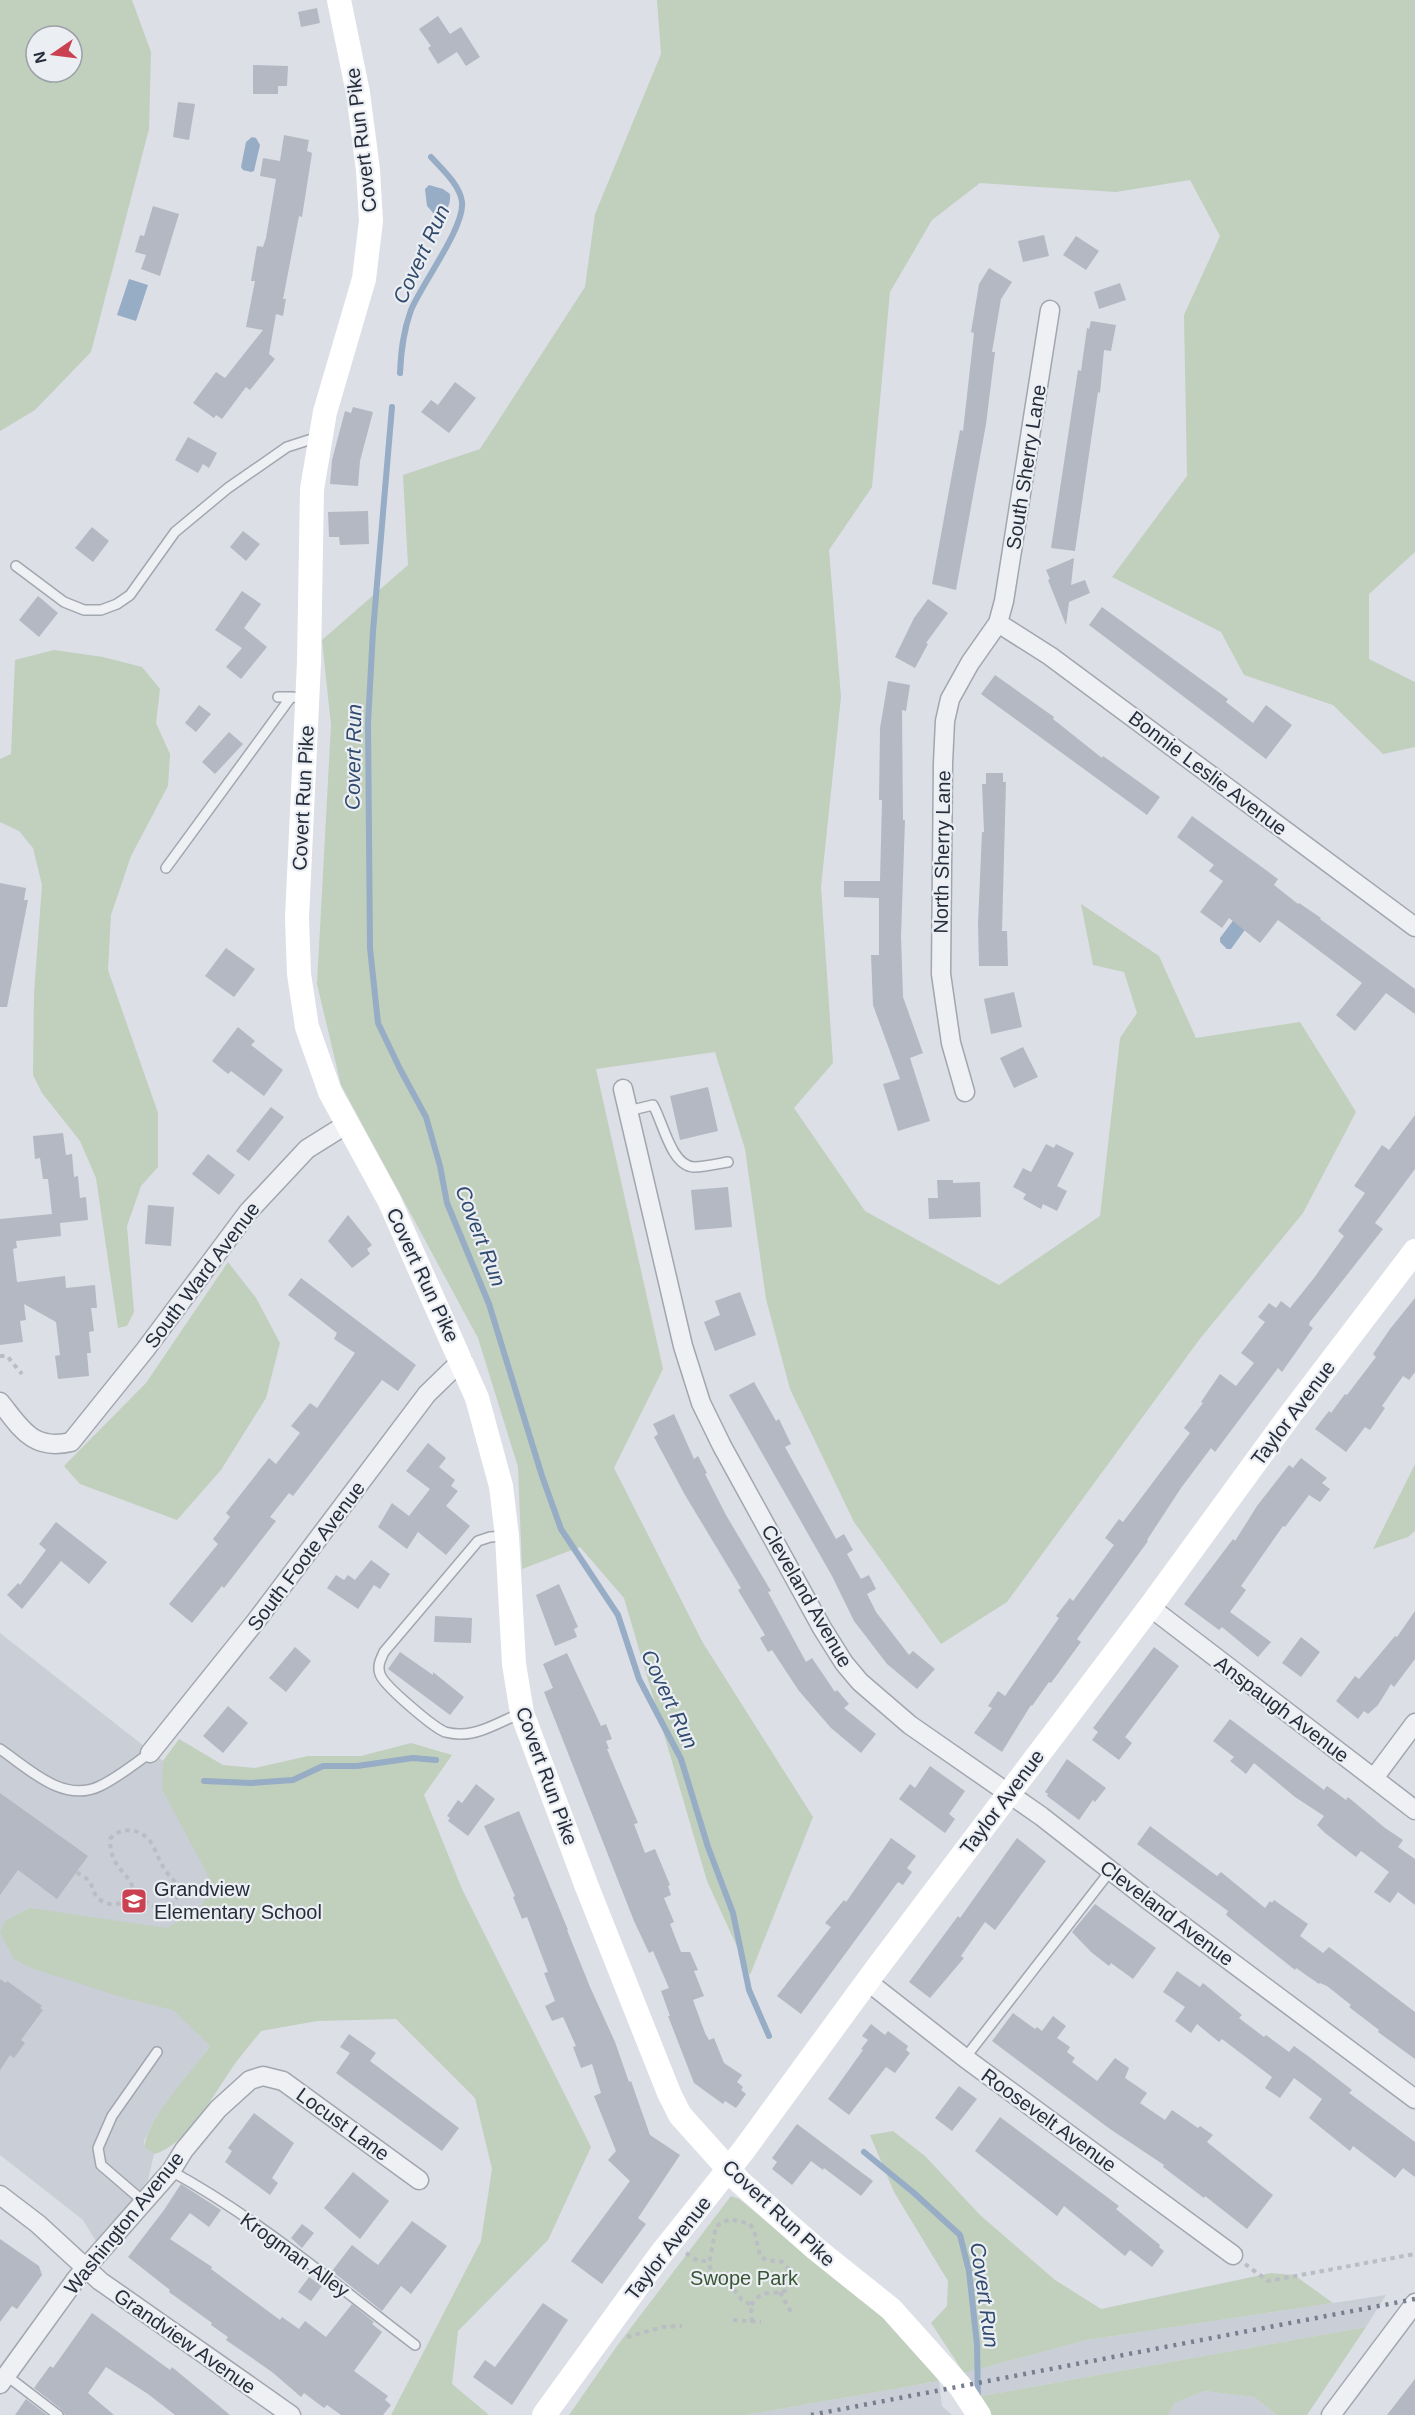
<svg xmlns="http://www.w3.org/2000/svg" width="1415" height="2415" font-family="Arial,sans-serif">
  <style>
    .built { fill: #caced7 }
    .green { fill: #c1cfbd; fill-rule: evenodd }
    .water { fill: #97acc5 }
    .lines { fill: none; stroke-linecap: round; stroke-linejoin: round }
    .stream { stroke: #97acc5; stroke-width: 6 }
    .building { fill: #b3b8c2 }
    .lane-casing { stroke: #a2a6af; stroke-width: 12 }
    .street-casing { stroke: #a2a6af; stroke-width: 21 }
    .path { stroke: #babdc4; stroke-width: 4; stroke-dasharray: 4.5 4.5; stroke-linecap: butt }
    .lane { stroke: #eef0f4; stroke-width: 9 }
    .street { stroke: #eef0f4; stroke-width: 18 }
    .secondary { stroke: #fff; stroke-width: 24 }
    .rail { stroke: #767e8f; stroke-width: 4.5; stroke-dasharray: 3 6; stroke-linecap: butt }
    .labels { text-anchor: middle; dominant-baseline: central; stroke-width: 4.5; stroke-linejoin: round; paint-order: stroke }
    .street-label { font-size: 20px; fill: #262d3b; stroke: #ebeef3 }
    .poi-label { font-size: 20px; fill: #262d3b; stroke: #ebeef3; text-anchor: start }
    .park-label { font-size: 20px; fill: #395634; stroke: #ebeef3 }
    .water-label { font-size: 21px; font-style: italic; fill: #314b6e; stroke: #ebeef3 }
  </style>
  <rect width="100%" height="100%" fill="#dcdfe6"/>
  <!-- built -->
  <path class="built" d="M0 1633 163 1761 298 1863 182 2018 210 2046 151 2126 144 2141 145 2148 154 2154 148 2180 114 2225 97 2243 83 2220 0 2155Z
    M1386 2295 1366 2327 976 2397 964 2373 1087 2340Z
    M939 2381 942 2406 952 2415H746Z
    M1204 2391 1254 2397 1277 2415H1168L1175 2403Z"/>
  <!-- green -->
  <path class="green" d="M0 0H132L151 52 149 129 91 352 35 410 0 431ZM36 36H72V72H36Z
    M657 0H1415V552L1369 594V659L1415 682V747L1383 754 1333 705 1244 675 1221 632 1112 577 1187 476 1184 315 1220 236 1190 180 1116 192 980 183 932 220 890 292 872 487 829 550 841 697 821 887 833 1063 794 1108 865 1211 999 1285 1100 1216 1120 1038 1137 1013 1124 972 1093 965 1081 904 1159 956 1196 1038 1300 1022 1356 1112 1303 1213 1199 1340 1007 1602 941 1644 854 1522 790 1389 766 1299 745 1149 715 1052 596 1069 663 1369 614 1468 703 1643 813 1817 750 1975 707 1881 624 1598 580 1547 522 1569 518 1467 478 1338 341 1085 317 984 331 725 322 640 408 565 403 475 480 449 585 287 595 214 661 54Z
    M54 650 103 657 142 667 160 689 156 723 170 754 168 786 131 856 111 915 108 970 158 1113V1167L141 1186 127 1226 134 1312 127 1326 118 1328 96 1178 80 1141 42 1093 33 1075 34 993 42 885 33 848 19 831 0 822V759L11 754 15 660Z
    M228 1262 256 1298 280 1343 266 1398 221 1470 177 1520 80 1484 64 1466 146 1383Z
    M1415 1464V1531L1408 1537 1373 1549Z
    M179 1739 223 1765 255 1768 308 1756H361L411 1743 452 1755 424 1795 462 1889 591 2147 548 2240 458 2331 452 2384 489 2415H391L481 2241 492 2169 475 2098 396 2019 317 2021 261 2031C251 2044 241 2055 232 2068 215 2093 185 2147 154 2154L145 2148C143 2124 195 2068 210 2046L173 2010 121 1997 31 1968 14 1959 0 1933 5 1921 30 1908 167 1928 201 1907 212 1883 162 1789 163 1761Z
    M893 2131 925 2156 980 2215 1055 2280 1101 2309 1271 2273 1294 2275 1333 2303 1087 2340 964 2373 931 2323 947 2306 948 2281 894 2192 870 2135Z
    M731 2196 739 2199 899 2329 939 2381 746 2415H569L617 2346Z
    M1366 2327 1307 2415H1277L1254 2397 1204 2391 1175 2403 1168 2415H992L976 2397Z"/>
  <!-- water -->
  <path class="water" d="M252 137 256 138 260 145 254 171 251 172 243 170 241 167 246 142Z
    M429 185 443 189 450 194C451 206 446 214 435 215L427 206 425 189Z
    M129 279 148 285 136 321 117 315Z
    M1235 918 1247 927 1231 949H1227L1220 942V938Z"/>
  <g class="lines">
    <!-- stream -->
    <path class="stream" d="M400 373C401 351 403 332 411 310 421 285 465 227 462 202 460 185 442 169 431 157
      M392 407 373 631 368 723 370 948 378 1023 400 1069 426 1117 440 1166 447 1203 489 1304 542 1476 561 1529 618 1615 639 1679 681 1759 708 1847 733 1913 749 1990 769 2036
      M204 1781 251 1783 293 1780 323 1766H357L413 1758 436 1760
      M864 2152 914 2193 960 2235 969 2271 977 2345 978 2400"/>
  </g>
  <!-- building -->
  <path class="building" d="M317 8 320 23 301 27 298 12Z
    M438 16 450 34 461 27 480 57 466 66 457 52 438 64 428 48 431 46 419 29Z
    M253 65 288 66 287 86H278V94H253Z
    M178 102 195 104 189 140 173 137Z
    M284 135 309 140 307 151 312 153 302 217 299 216 283 299H286L283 316 276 314 269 354 275 359 250 390 246 387 222 419 216 415 214 418 193 403 216 372 225 378 263 330 246 327 255 281H251L257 246 263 247 266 238 276 179 260 176 263 158 280 161Z
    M153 206 179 214 160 276 141 269 146 255 135 252 140 235 144 236Z
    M1044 235 1049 256 1023 262 1018 241Z
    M1076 236 1099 251 1086 270 1063 255Z
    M989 268 1012 282 1001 299 992 352H995L986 424 956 590 932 584 960 430 963 431 974 333 971 332 979 284Z
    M1120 283 1126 300 1099 309 1094 292Z
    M1091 321 1116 325 1111 351 1104 350 1100 393 1098 392 1075 551 1051 548 1078 370 1081 371 1087 328 1089 329Z
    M455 382 476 398 449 433 421 412 431 400 438 405Z
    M353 407 373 412 360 461 358 486 330 484 332 460 345 411 351 413Z
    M188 437 217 453 209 468 203 464 198 473 175 460Z
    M368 511 369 544 340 545 339 537H329L328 512Z
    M92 527 109 541 93 562 75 548Z
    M243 531 260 544 246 561 230 547Z
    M1074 558 1071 585 1085 580 1090 593 1069 602 1066 625 1048 580 1050 579 1046 570Z
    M242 591 261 604 244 628 267 647 241 679 226 667 242 648 215 630Z
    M38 596 58 613 39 637 19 620Z
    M928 599 948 613 926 643 928 644 915 668 895 657 914 618Z
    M1102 607 1228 699 1226 702 1253 723 1266 705 1292 725 1266 759 1089 625Z
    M995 675 1054 717 1053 719 1102 758 1103 756 1160 797 1147 815 981 694Z
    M888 681 910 685 906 711 902 710 903 820H905L901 936 903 997 923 1053 910 1058 930 1121 898 1131 883 1084 900 1079 873 1005 871 955H879V898L844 897V881H880L882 800H879L880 728Z
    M199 705 211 714 196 732 185 723Z
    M229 732 243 744 215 774 202 762Z
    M986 773H1003V782H1006L1002 931H1007L1008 966H979L978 924 982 832H984L982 784H986Z
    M1192 816 1278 879 1274 885 1298 904 1299 903 1321 918 1320 919 1415 989V1014L1386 993 1355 1031 1336 1015 1362 983 1305 940 1278 920 1260 943 1229 918 1222 928 1200 912 1223 881 1209 871 1214 865 1177 837Z
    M0 883 26 888 24 900H28L7 1007H0Z
    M226 948 255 969 234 997 205 976Z
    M1014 992 1022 1027 991 1034 984 999Z
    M238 1027 255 1041 251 1045 283 1070 264 1096 231 1071 228 1074 212 1061Z
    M1023 1047 1038 1077 1014 1088 1000 1058Z
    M708 1087 718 1131 680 1140 670 1096Z
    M271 1107 284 1117 249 1161 236 1151Z
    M1415 1115V1169L1375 1223 1383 1229 1310 1322 1309 1325 1313 1328 1282 1372 1278 1368 1215 1452 1211 1448 1181 1488 1147 1540 1148 1541 1077 1639 1081 1642 1051 1683 1049 1682 1032 1706 1031 1705 1002 1752 974 1733 992 1708 988 1706 998 1691 1005 1696 1059 1618 1056 1616 1070 1598 1073 1601 1114 1545 1105 1538 1119 1519 1123 1522 1190 1433 1184 1428 1203 1403 1201 1402 1220 1374 1236 1386 1254 1363 1241 1353 1265 1322 1258 1317 1269 1303 1276 1308 1281 1301 1290 1308 1314 1278 1344 1236 1338 1231 1365 1193 1354 1186 1382 1145 1389 1150Z
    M63 1133 66 1155 72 1154 74 1177 78 1176 80 1198 86 1197 88 1220 60 1223 61 1236 16 1241 17 1248 13 1249 17 1282 65 1276 66 1288 95 1285 97 1308H91L94 1331 89 1332 91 1353H87L89 1376 58 1379 55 1356 60 1355 56 1322 24 1304 26 1320 20 1321 23 1342 0 1345V1219L52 1214 48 1179H43L40 1158 35 1159 33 1136Z
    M1046 1144 1054 1148 1056 1144 1074 1153 1057 1186 1067 1191 1057 1211 1043 1204 1041 1209 1023 1199 1026 1194 1013 1187 1023 1168 1031 1172Z
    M208 1154 235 1175 219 1195 192 1174Z
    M937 1180H953V1183L980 1182 981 1217 929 1219 928 1198H938Z
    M728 1187 732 1227 695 1230 691 1190Z
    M148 1205 174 1207 171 1246 145 1244Z
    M348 1215 372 1245 367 1249 370 1254 352 1268 328 1241Z
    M301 1278 416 1365 398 1391 382 1380 293 1496 289 1493 270 1517 276 1521 224 1588 222 1586 192 1623 169 1604 218 1544 213 1539 230 1517 226 1513 269 1458 276 1464 300 1433 291 1426 310 1403 317 1408 355 1353 334 1339 337 1333 288 1295Z
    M740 1292 756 1335 715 1351 704 1322 720 1315 715 1301Z
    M1415 1298V1372L1409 1380 1403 1376 1382 1406 1385 1408 1370 1430 1365 1427 1346 1452 1315 1429 1329 1411 1331 1413 1345 1394 1347 1395 1376 1357 1373 1354 1390 1329Z
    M754 1382 776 1421 779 1419 791 1444 785 1447 836 1539 844 1534 853 1550 847 1554 861 1579 869 1575 876 1589 867 1594 876 1612 909 1655 913 1651 935 1669 917 1689 887 1664 854 1621 832 1576 729 1395Z
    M674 1414 694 1459 698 1456 707 1473 705 1474 726 1515 771 1591 768 1592 806 1662 812 1658 835 1692 837 1690 849 1704 844 1708 876 1734 861 1753 831 1728 799 1691 772 1650 768 1652 760 1638 765 1635 738 1590 741 1588 685 1495 654 1437 658 1434 653 1424Z
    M428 1443 446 1458 439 1467 455 1480 451 1486 458 1491 446 1506 470 1526 446 1555 418 1532 407 1549 378 1527 392 1503 409 1516 430 1489 406 1471Z
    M1301 1458 1327 1478 1322 1483 1330 1489 1320 1502 1309 1495 1285 1527 1283 1526 1241 1586 1246 1590 1230 1612 1271 1642 1258 1657 1222 1627 1219 1630 1184 1604 1233 1539 1235 1541 1257 1506 1289 1465 1293 1468Z
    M56 1522 107 1562 89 1584 61 1561 22 1609 7 1595 18 1583 20 1585 46 1550 39 1544Z
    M371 1560 390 1574 380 1589 374 1585 358 1609 327 1588 336 1575 344 1580 348 1575 355 1580Z
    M559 1584 578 1627 574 1629 577 1637 555 1646 536 1595Z
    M1415 1611V1659L1394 1687 1391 1684 1378 1705 1368 1714 1364 1711 1358 1719 1336 1701 1355 1676 1359 1679 1395 1636 1397 1637Z
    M435 1616 472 1618 471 1643 434 1642Z
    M1301 1637 1320 1652 1301 1677 1282 1663Z
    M295 1647 311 1661 286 1692 269 1678Z
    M1154 1647 1179 1666 1125 1737 1132 1743 1119 1760 1092 1740 1098 1732 1093 1728Z
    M400 1652 433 1675V1672L464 1697 450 1715 388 1669Z
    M567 1653 601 1726 606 1724 612 1739 606 1741 609 1749H607L638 1823 634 1824 645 1853 655 1849 670 1885 668 1886 671 1895 664 1898 674 1922 670 1924 681 1952H690L698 1970 694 1971 704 1996 693 2000 705 2033 709 2040 714 2038 724 2063 742 2075 737 2082 743 2087 741 2090 746 2094 736 2108 725 2101 723 2104 694 2083 668 2016H670L661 1991 669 1988 653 1951 649 1953 634 1921 544 1692 553 1688 543 1664Z
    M228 1706 248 1723 223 1753 203 1736Z
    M1230 1719 1324 1790 1327 1786 1346 1800 1348 1797 1385 1828 1403 1840 1398 1847 1415 1859V1905L1398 1892 1390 1903 1374 1892 1389 1872 1361 1851 1356 1857 1325 1833 1317 1825 1324 1816 1295 1797 1254 1763 1246 1774 1230 1761 1234 1757 1213 1741Z
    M1067 1759 1106 1788 1095 1802 1093 1800 1079 1820 1047 1796 1048 1794 1045 1792Z
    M930 1766 965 1791 949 1814 955 1819 945 1833 899 1799 910 1784 915 1788Z
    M476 1784 495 1799 468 1836 448 1821 450 1818 447 1816 458 1800 462 1803Z
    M0 1793 88 1856 57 1899 18 1870 0 1895Z
    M519 1811 568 1930H567L590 1987 615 2042 629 2082 631 2081 650 2135 680 2155 638 2218 646 2224 602 2284 571 2261 630 2181 608 2160 616 2151 594 2096 601 2093 592 2064 581 2068 573 2047 576 2046 563 2017 552 2021 545 2006 555 2001 544 1973 548 1972 527 1917 522 1919 513 1897 515 1896 484 1826Z
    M1150 1826 1217 1876 1221 1872 1265 1908 1270 1901 1272 1903 1274 1900 1308 1924 1300 1936 1323 1953 1329 1947 1415 2012V2059L1378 2032 1379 2030 1349 2007 1351 2005 1327 1986 1320 1983 1319 1984 1296 1968 1295 1970 1226 1915 1228 1911 1137 1844Z
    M891 1838 916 1856 907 1868 912 1872 903 1885 898 1882 801 2014 777 1996 831 1927 825 1923 844 1900 846 1902Z
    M1017 1838 1046 1861 995 1930 985 1922 961 1956 964 1958 930 1998 909 1982 958 1916 960 1918Z
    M1095 1904 1156 1948 1133 1979 1111 1963 1109 1966 1091 1952 1072 1932Z
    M1177 1971 1200 1987 1203 1983 1242 2015 1239 2018 1264 2037 1266 2035 1289 2052 1294 2046 1308 2056 1352 2090 1349 2093 1415 2142V2177L1403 2168 1395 2178 1353 2146 1350 2151 1309 2118 1322 2099 1294 2078 1280 2098 1265 2088 1272 2077 1222 2039 1219 2042 1197 2024 1191 2033 1175 2021 1185 2007 1163 1992Z
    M0 1979 6 1983 7 1981 42 2006 40 2008 43 2010 21 2040 25 2043 14 2058 10 2055 0 2070Z
    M1013 2013 1035 2029 1037 2027 1042 2031 1053 2016 1066 2026 1057 2038 1070 2047 1067 2052 1075 2058 1072 2062 1097 2081 1115 2058 1129 2068 1125 2078 1147 2093 1140 2103 1165 2120 1172 2110 1198 2128 1200 2126 1213 2135 1207 2142 1273 2195 1247 2229 1205 2196 1204 2198 1163 2167 1164 2165 1110 2129 992 2041Z
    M871 2024 885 2035 888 2031 908 2046 906 2050 910 2053 895 2073 886 2067 849 2115 828 2099 863 2050 861 2049 868 2040 862 2036Z
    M349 2034 376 2053 370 2061 459 2128 442 2151 336 2073 350 2053 340 2047Z
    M959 2086 977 2099 952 2131 935 2118Z
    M254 2113 294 2143 272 2178 278 2183 270 2195 225 2162 232 2151 228 2148Z
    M1000 2117 1119 2206 1116 2209 1160 2245 1159 2247 1164 2251 1152 2267 1130 2250 1125 2256 1064 2206 1057 2216 975 2151Z
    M797 2124 873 2181 861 2196 824 2168 823 2170 811 2161 792 2185 772 2169 777 2162 772 2158Z
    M353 2172 389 2201 360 2239 324 2208Z
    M181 2184 221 2210 209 2227 190 2213 170 2239 212 2267 211 2269 280 2320 282 2317 299 2329 305 2321 326 2337 352 2304 374 2322 372 2324 382 2332 354 2371 388 2396 385 2400 391 2405 383 2415H341L327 2405 324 2408 304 2393 301 2397 272 2372 226 2340 228 2337 211 2325 212 2323 169 2292 170 2290 128 2257 164 2210Z
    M412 2221 447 2246 411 2294 401 2286 382 2311 332 2271 352 2245 378 2265Z
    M302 2224 314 2233 302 2248 291 2238Z
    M0 2239 39 2266 42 2275 17 2309 12 2306 0 2322Z
    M309 2277 322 2286 311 2301 298 2292Z
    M543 2303 568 2320 512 2405 473 2377 485 2360 495 2367Z
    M92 2313 170 2370 172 2367 230 2415H175L148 2394 106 2367 88 2393 114 2415H65L62 2410 34 2388 50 2366 53 2368Z
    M1415 2379V2415H1387Z
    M26 2399 47 2415H15Z"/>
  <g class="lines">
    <defs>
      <path id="lane" d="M16 566 64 602 84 610H101L117 604 130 595 175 532 228 488 287 447 318 437
        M278 697H291
        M166 868 291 697 305 698
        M628 1111 653 1105C663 1122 671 1166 694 1167 705 1167 717 1164 728 1162
        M505 1536 490 1537 478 1541 384 1652C381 1659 377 1665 380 1674 383 1685 433 1727 445 1732 449 1733 456 1734 459 1734 479 1735 502 1721 521 1713
        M0 1749C28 1768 63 1804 100 1786 117 1778 134 1764 150 1753
        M965 2058 1111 1870
        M171 2171C259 2219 336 2285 415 2345
        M144 2202 101 2165 98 2148 112 2116 157 2052
        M7 2376 58 2415"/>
      <path id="street" d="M998 623 1050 656 1415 927
        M623 1089 683 1346 701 1403 722 1446 822 1628 844 1663 860 1682 910 1725 1041 1816 1147 1899 1415 2099
        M965 1092 951 1043 941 974 943 763 945 721 950 699 970 663 998 623 1004 601 1050 310
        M0 1402C21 1428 32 1451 71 1442L145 1350 248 1212 307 1149 347 1124
        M1150 1607 1415 1810
        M150 1753 256 1621 427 1394 462 1360
        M1374 1778 1415 1723
        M867 1981 965 2058 1233 2255
        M0 2195 38 2224 100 2281 291 2415
        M0 2384 76 2279 171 2171 184 2150 218 2109 250 2080 263 2076 283 2081 419 2180
        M1331 2415 1415 2303"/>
    </defs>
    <!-- lane casing -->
    <use href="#lane" class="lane-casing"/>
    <!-- street casing -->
    <use href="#street" class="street-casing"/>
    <!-- path -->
    <path class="path" d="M0 1356H7L22 1374
      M77 1872C80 1875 85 1877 88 1880 93 1885 93 1893 97 1897 108 1909 127 1905 134 1892 140 1898 148 1905 157 1907 168 1909 180 1901 178 1889 176 1881 170 1877 165 1870 159 1861 156 1850 150 1841 140 1828 120 1826 110 1839 110 1870 130 1871 134 1892
      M686 2253 698 2261H709
      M1245 2264 1268 2281 1415 2254
      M780 2292 793 2316
      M751 2305C754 2301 757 2297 761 2295 771 2290 786 2297 791 2284 794 2275 789 2269 783 2262L766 2260 760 2256 755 2234 750 2224 730 2219 716 2226 709 2265 713 2275 732 2287 742 2300 751 2305 752 2322
      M733 2320 761 2322
      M627 2337 663 2327 682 2326"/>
    <!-- lane -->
    <use href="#lane" class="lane"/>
    <!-- street -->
    <use href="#street" class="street"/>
    <!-- secondary -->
    <path class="secondary" d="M339 0 358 93 368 170 371 221 364 279 325 412 312 489 309 662 297 918 299 974 307 1027 330 1092 389 1200 477 1398 501 1486 507 1536 514 1664 522 1713 587 1887 669 2093 680 2115 740 2182 816 2249 891 2309 960 2386 979 2415
      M544 2415 660 2255 743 2151 877 1968 1150 1607 1290 1415 1415 1251"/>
    <!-- rail -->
    <path class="rail" d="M811 2415 1415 2299"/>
  </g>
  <!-- icons -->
  <defs>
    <symbol id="school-square" viewBox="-11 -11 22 22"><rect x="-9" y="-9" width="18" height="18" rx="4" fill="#ca4252" stroke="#ebeef3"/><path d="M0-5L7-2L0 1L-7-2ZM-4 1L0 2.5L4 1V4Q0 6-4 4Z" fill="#fff"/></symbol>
  </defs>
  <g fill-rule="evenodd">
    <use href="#school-square" x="119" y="1886" width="30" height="30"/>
  </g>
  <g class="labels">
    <!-- street labels -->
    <g class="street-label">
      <text transform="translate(361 140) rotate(-97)">Covert Run Pike</text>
      <text transform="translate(1026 467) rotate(-81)">South Sherry Lane</text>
      <text transform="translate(1208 773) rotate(37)">Bonnie Leslie Avenue</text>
      <text transform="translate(303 798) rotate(-87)">Covert Run Pike</text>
      <text transform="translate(942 852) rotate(-89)">North Sherry Lane</text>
      <text transform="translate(202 1275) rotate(-53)">South Ward Avenue</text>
      <text transform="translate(423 1275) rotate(65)">Covert Run Pike</text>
      <text transform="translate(1293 1413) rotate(-53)">Taylor Avenue</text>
      <text transform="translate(306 1556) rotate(-53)">South Foote Avenue</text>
      <text transform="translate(807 1596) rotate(60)">Cleveland Avenue</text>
      <text transform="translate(1282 1709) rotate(37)">Anspaugh Avenue</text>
      <text transform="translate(547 1776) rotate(70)">Covert Run Pike</text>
      <text transform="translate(1002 1802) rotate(-53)">Taylor Avenue</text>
      <text transform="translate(1167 1913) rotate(37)">Cleveland Avenue</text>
      <text transform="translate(1049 2120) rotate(36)">Roosevelt Avenue</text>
      <text transform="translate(343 2124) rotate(36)">Locust Lane</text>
      <text transform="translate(779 2213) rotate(43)">Covert Run Pike</text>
      <text transform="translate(124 2223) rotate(-51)">Washington Avenue</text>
      <text transform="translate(668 2248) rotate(-52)">Taylor Avenue</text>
      <text transform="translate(295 2255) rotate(36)">Krogman Alley</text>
      <text transform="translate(185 2341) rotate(35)">Grandview Avenue</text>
    </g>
    <!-- poi labels -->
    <g class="poi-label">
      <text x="154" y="1889">Grandview<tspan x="154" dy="23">Elementary School</tspan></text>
    </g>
    <!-- park labels -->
    <g class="park-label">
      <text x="744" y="2278">Swope Park</text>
    </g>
    <!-- water labels -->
    <g class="water-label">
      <text transform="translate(421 254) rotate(-65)">Covert Run</text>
      <text transform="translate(353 757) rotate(-89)">Covert Run</text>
      <text transform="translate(481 1236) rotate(69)">Covert Run</text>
      <text transform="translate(670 1699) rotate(65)">Covert Run</text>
      <text transform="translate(985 2295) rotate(82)">Covert Run</text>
    </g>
  </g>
  <!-- north arrow -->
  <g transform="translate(54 54) rotate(256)"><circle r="28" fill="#ebeef3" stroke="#9ca1a9" stroke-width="1.5"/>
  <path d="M0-4.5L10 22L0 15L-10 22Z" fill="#ca4252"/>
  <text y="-9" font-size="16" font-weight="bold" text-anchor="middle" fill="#262d3b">N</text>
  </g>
</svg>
